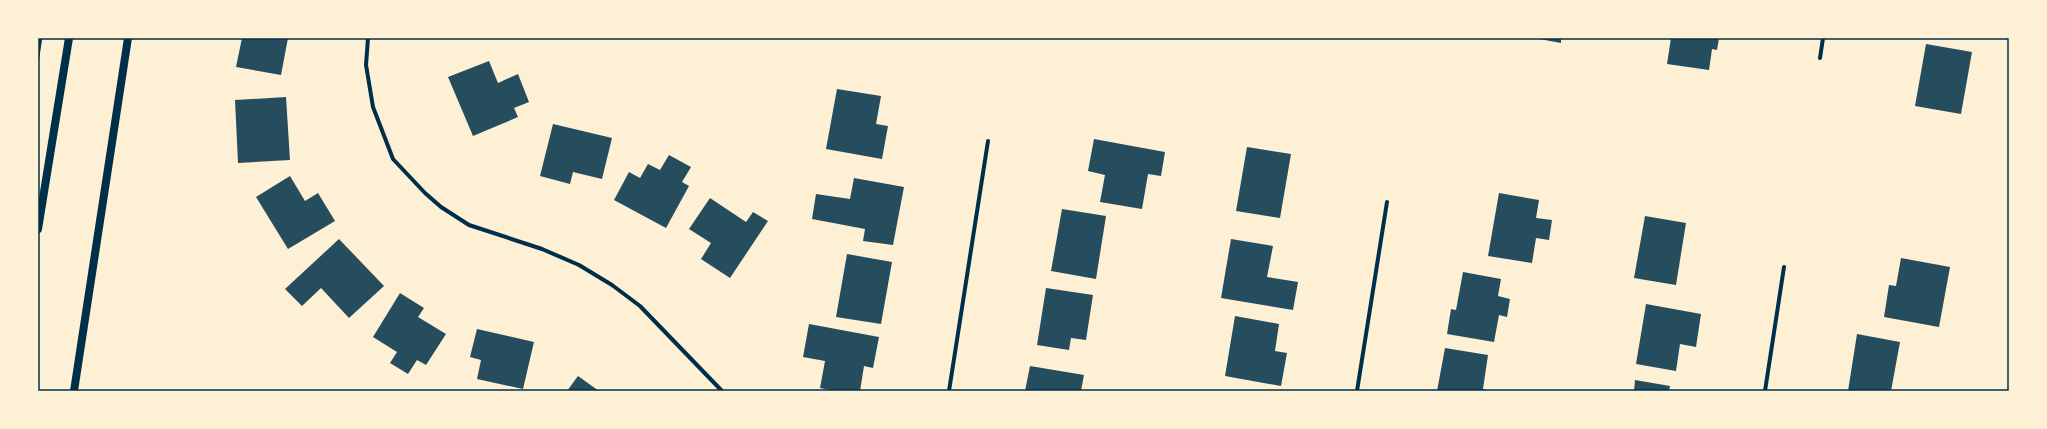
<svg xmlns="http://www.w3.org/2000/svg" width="2047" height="429" font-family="Spectral,serif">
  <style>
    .building { fill: #264d5e }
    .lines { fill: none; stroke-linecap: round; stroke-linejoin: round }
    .path { stroke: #003049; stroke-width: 2.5 }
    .minor { stroke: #003049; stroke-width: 4 }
    .secondary { stroke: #003049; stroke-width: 8 }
    .neatline { fill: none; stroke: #003049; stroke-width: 1.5 }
  </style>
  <rect width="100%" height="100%" fill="#fdf0d5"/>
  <!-- building -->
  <path class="building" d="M242 38H288L281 75 236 67Z
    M1534 38H1561V43Z
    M1671 38H1719L1717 50 1712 49 1709 70 1667 64Z
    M1926 44 1972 52 1961 114 1915 106Z
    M489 61 498 83 518 74 529 102 514 108 518 117 473 136 448 77Z
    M837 89 881 96 876 124 888 126 882 159 826 149Z
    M286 97 290 160 238 163 235 100Z
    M553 124 612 138 602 179 573 172 570 184 540 176Z
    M1094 139 1165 152 1161 176 1148 174 1142 209 1100 202 1105 175 1088 171Z
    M1247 147 1291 154 1280 218 1236 211Z
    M669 155 691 167 682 182 689 186 666 228 614 200 629 172 640 178 648 164 660 170Z
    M290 176 305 201 318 193 335 221 288 249 256 197Z
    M854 178 904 187 893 245 863 241 865 229 812 219 816 194 850 199Z
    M1499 193 1539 200 1536 218 1552 220 1549 240 1536 238 1532 263 1488 256Z
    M710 198 746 222 753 212 768 221 730 278 701 259 711 243 689 229Z
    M1062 209 1106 216 1096 279 1051 271Z
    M1645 216 1686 223 1676 285 1634 278Z
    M339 239 384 286 349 318 321 288 302 306 285 289Z
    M1231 239 1273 246 1267 277 1298 282 1293 310 1221 298Z
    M847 254 892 262 881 324 836 317Z
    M1901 258 1950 267 1939 327 1884 317 1889 285 1896 286Z
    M1463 272 1501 279 1498 296 1510 299 1507 317 1499 315 1494 342 1447 334 1451 309 1456 310Z
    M1046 288 1093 295 1086 340 1071 338 1069 350 1037 345Z
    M400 293 424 308 418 317 446 334 426 365 417 360 408 374 390 363 397 352 373 337Z
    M1646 304 1701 314 1696 347 1680 344 1676 371 1636 364Z
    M1235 316 1279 324 1275 351 1287 353 1281 386 1225 376Z
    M809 324 879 337 873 368 864 366 860 391H835L820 388 825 361 803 357Z
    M477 329 534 342 523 389 477 379 481 360 470 357Z
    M1857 334 1900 342 1891 391H1848Z
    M1445 348 1488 355 1483 389 1491 391H1437Z
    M1030 366 1084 375 1081 391H1025Z
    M578 376 599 391H567Z
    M1635 380 1670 386 1669 391H1634Z"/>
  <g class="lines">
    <!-- path -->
    <path class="path" d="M38 58 41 38"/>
    <!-- minor -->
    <path class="minor" d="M368 38 366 65 373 107 393 159 425 193 441 207 469 225 542 249 579 265 612 285 640 306 722 391
      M1820 58 1823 38
      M949 391 988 141
      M1357 391 1387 202
      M1765 391 1784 267"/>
    <!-- secondary -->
    <path class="secondary" d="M38 229 69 38
      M74 391 128 38"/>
  </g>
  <!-- border -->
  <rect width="2047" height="429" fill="none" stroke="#fdf0d5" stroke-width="78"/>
  <rect x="39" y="39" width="1969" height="351" class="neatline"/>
</svg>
